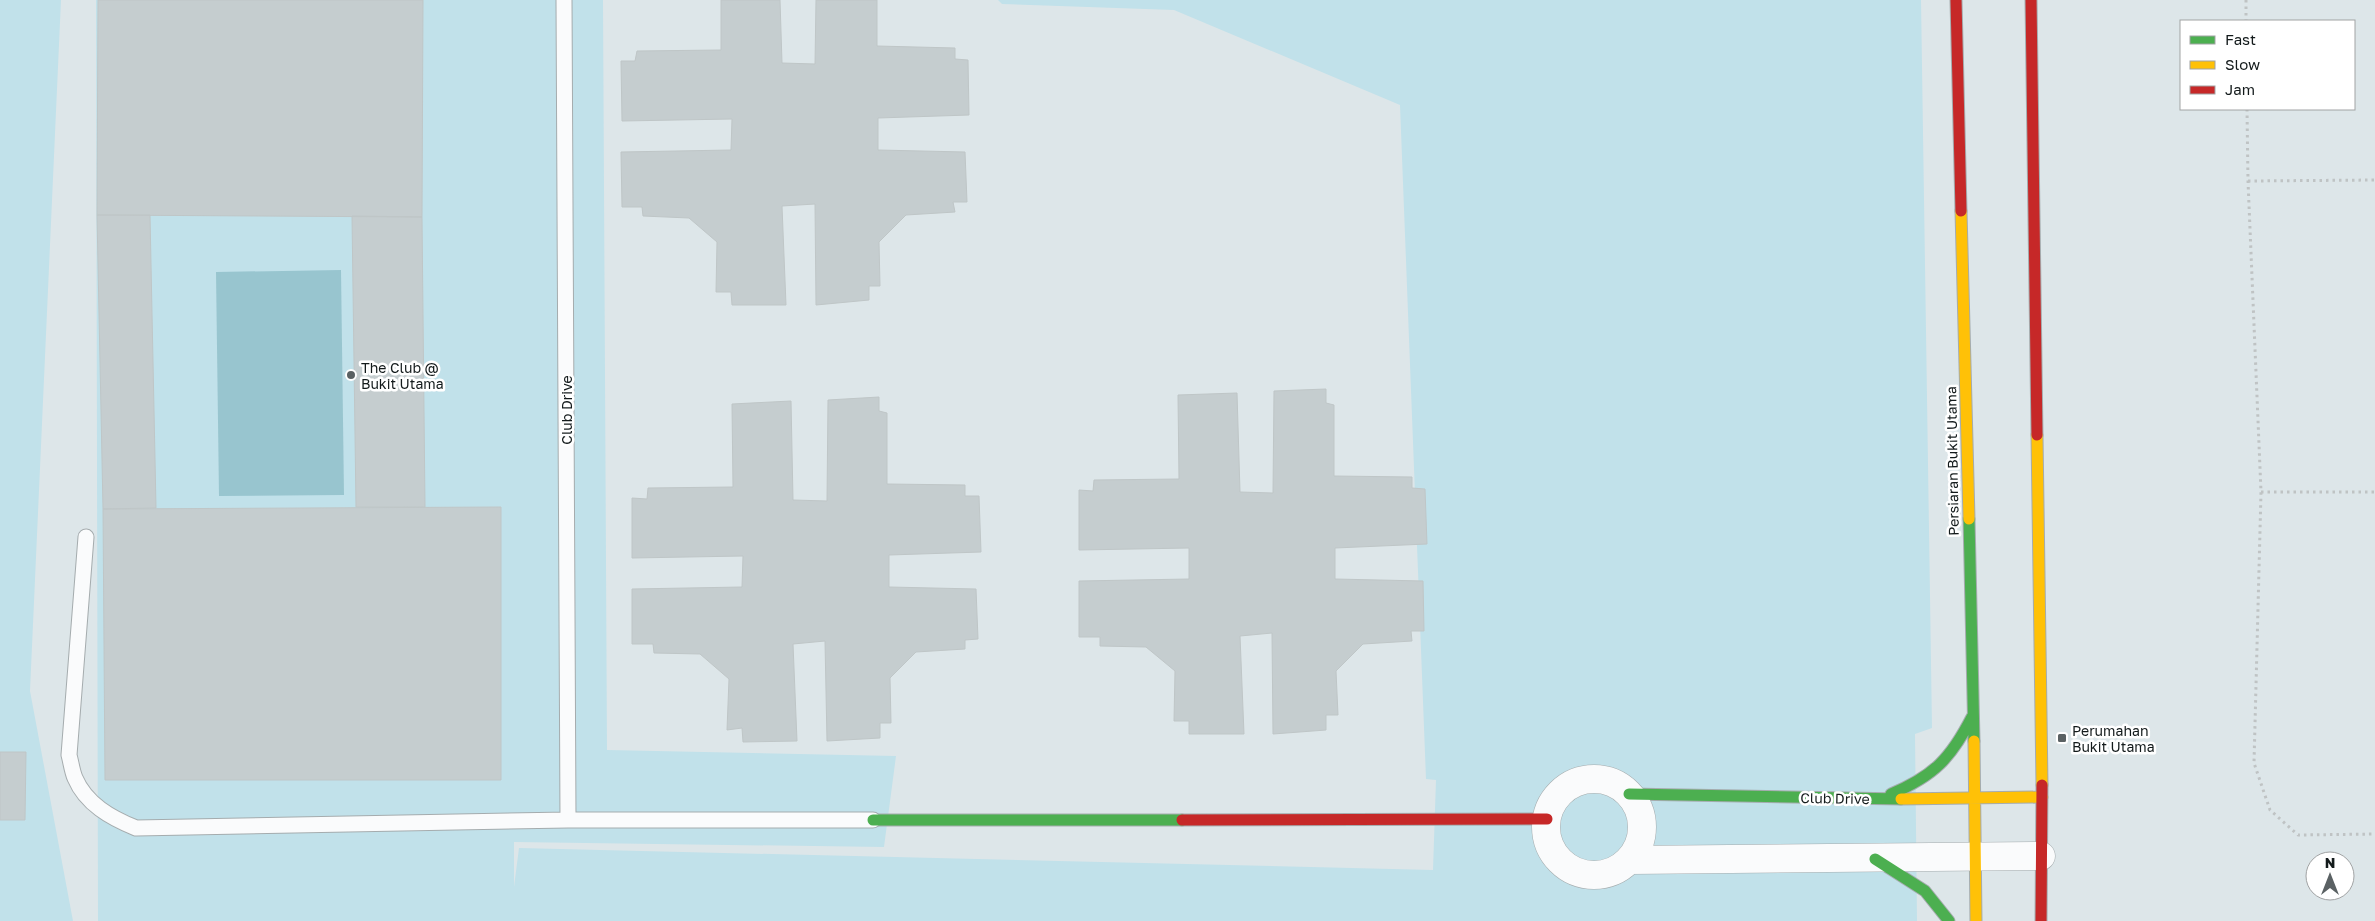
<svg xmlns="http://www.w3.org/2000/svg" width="2375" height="921" font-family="'Golos Text',sans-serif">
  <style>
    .green { fill: #c1e1ea }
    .water { fill: #98c5cf }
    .building { fill: #c5cdcf; stroke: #bfc6c7 }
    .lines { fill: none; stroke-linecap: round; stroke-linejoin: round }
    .lane-casing { stroke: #a5acae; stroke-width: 17 }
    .street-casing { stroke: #a5acae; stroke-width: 29 }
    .fast-casing { stroke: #a5acae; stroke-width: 13 }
    .slow-casing { stroke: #a5acae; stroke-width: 13 }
    .jam-casing { stroke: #a5acae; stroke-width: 13 }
    .path { stroke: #bfc3c4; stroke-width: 3; stroke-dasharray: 2.5 4; stroke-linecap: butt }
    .lane { stroke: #fafbfc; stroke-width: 15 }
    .street { stroke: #fafbfc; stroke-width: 28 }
    .fast { stroke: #4caf50; stroke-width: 11 }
    .slow { stroke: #ffc107; stroke-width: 11 }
    .jam { stroke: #c62828; stroke-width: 11 }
    .poi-dot { fill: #5a6163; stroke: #fff; stroke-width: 2 }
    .labels { text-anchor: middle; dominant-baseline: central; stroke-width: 5; stroke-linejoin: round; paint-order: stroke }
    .poi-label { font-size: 14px; fill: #131a1b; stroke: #fff; text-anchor: start }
    .street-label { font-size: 14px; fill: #131a1b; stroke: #fff }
  </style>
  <rect width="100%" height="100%" fill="#dde6e9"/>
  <!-- green -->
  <path class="green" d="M0 0H61L30 691 73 921H0Z
    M96 0H603L607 750 896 756 884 847 514 842V887L519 848 1433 870 1436 780 1426 779 1400 105 1174 10 1002 4 998 0H1921L1932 728 1915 734 1917 921H98Z"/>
  <!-- water -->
  <path class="water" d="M341 270 344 495 219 496 216 272Z"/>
  <!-- building -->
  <path class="building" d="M98 0H423L422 217 97 215Z
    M721 0H780L782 63 815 64 816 0H877V46L955 48V59L968 60 969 115 878 118V150L965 152 967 202H953L955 212 906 215 879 242 880 286H869V300L816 305 815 204 782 206 786 305H732L731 292H716L717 242 689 218 643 216 642 207H622L621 152 731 150 732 119 622 121 621 61H635L637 51 721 50Z
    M97 215H150L156 508 103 509Z
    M352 216 422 217 425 507H356Z
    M1326 389V403L1334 405V476L1412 477V488L1425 489 1427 544 1335 548V579L1423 581 1424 631H1411L1412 641 1363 644 1336 671 1338 715H1326V730L1273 734 1272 633 1240 636 1244 734H1189V721H1174L1175 671 1146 647 1100 646V637H1079V581L1189 579V548L1079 550V490L1093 491 1094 480 1179 479 1178 395 1237 393 1240 492 1273 493 1274 391Z
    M879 397V411L887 413V484L965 485V496H979L981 552 889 555V587L976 589 978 639 965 640V649L916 652 890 678 891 723H880V738L827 741 825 641 793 644 797 741 743 742 742 728 727 730 729 679 700 654 654 653 653 644H632V589L742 587 743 556 632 558V498L647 499 648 488 733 487 732 404 791 401 793 500 827 501 828 400Z
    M501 507V780H105L103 509Z
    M0 752H26L25 820H0Z"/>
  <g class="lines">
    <defs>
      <path id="lane" d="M564 0 568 820
        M86 537 69 755C71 762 72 771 75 778 86 804 111 818 136 828L568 820H873"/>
      <path id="street" d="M1546 827a48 48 0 1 1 96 0a48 48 0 1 1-96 0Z
        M1630 860 2041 856"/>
      <path id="fast" d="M1969 519 1974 741
        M1629 794 1901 799
        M1891 794C1934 776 1951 758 1972 717
        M873 820H1182
        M1875 859 1925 891 1949 921"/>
      <path id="slow" d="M1961 211 1969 519
        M2037 435 2042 785
        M1974 741 1976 921
        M1901 799 2042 797"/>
      <path id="jam" d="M1956 0 1961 211
        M2031 0 2037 435
        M1182 820 1547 819
        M2041 921 2042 785"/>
    </defs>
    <!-- lane casing -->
    <use href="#lane" class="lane-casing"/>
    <!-- street casing -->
    <use href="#street" class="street-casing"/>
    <!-- fast casing -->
    <use href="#fast" class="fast-casing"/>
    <!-- slow casing -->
    <use href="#slow" class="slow-casing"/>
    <!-- jam casing -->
    <use href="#jam" class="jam-casing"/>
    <!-- path -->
    <path class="path" d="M2246 0V21
      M2247 109 2248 181 2261 492 2254 763 2270 810 2298 835 2375 834
      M2248 181 2375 180
      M2261 492H2375"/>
    <!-- lane -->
    <use href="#lane" class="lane"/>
    <!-- street -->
    <use href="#street" class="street"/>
    <!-- fast -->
    <use href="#fast" class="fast"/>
    <!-- slow -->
    <use href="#slow" class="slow"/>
    <!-- jam -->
    <use href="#jam" class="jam"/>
  </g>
  <!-- markers -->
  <g class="poi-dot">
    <circle cx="351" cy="375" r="5"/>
    <rect x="2057" y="733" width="10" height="10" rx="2.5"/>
  </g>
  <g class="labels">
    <!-- poi labels -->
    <g class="poi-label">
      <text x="361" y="367">The Club @<tspan x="361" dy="16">Bukit Utama</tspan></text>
      <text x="2072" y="730">Perumahan<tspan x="2072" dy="16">Bukit Utama</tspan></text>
    </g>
    <!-- street labels -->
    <g class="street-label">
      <text transform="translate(566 410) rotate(-90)">Club Drive</text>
      <text transform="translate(1952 461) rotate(-91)">Persiaran Bukit Utama</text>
      <text transform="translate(1835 798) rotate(1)">Club Drive</text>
    </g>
  </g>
  <!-- legend -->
  <rect x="2180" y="20" width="175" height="90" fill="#ffffff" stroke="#a1a3a4"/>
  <rect x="2190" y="36" width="25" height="8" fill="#4caf50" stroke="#a1a3a4"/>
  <text x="2225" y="45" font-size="15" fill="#131a1b">Fast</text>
  <rect x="2190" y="61" width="25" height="8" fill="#ffc107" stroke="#a1a3a4"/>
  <text x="2225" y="70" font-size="15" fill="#131a1b">Slow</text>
  <rect x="2190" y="86" width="25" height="8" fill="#c62828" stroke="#a1a3a4"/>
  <text x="2225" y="95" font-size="15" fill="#131a1b">Jam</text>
  <!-- north arrow -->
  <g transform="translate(2330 876)"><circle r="24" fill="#ffffff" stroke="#a1a3a4"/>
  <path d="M0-4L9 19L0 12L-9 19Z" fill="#5a6163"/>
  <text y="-8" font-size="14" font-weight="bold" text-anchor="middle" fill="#131a1b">N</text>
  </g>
</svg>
